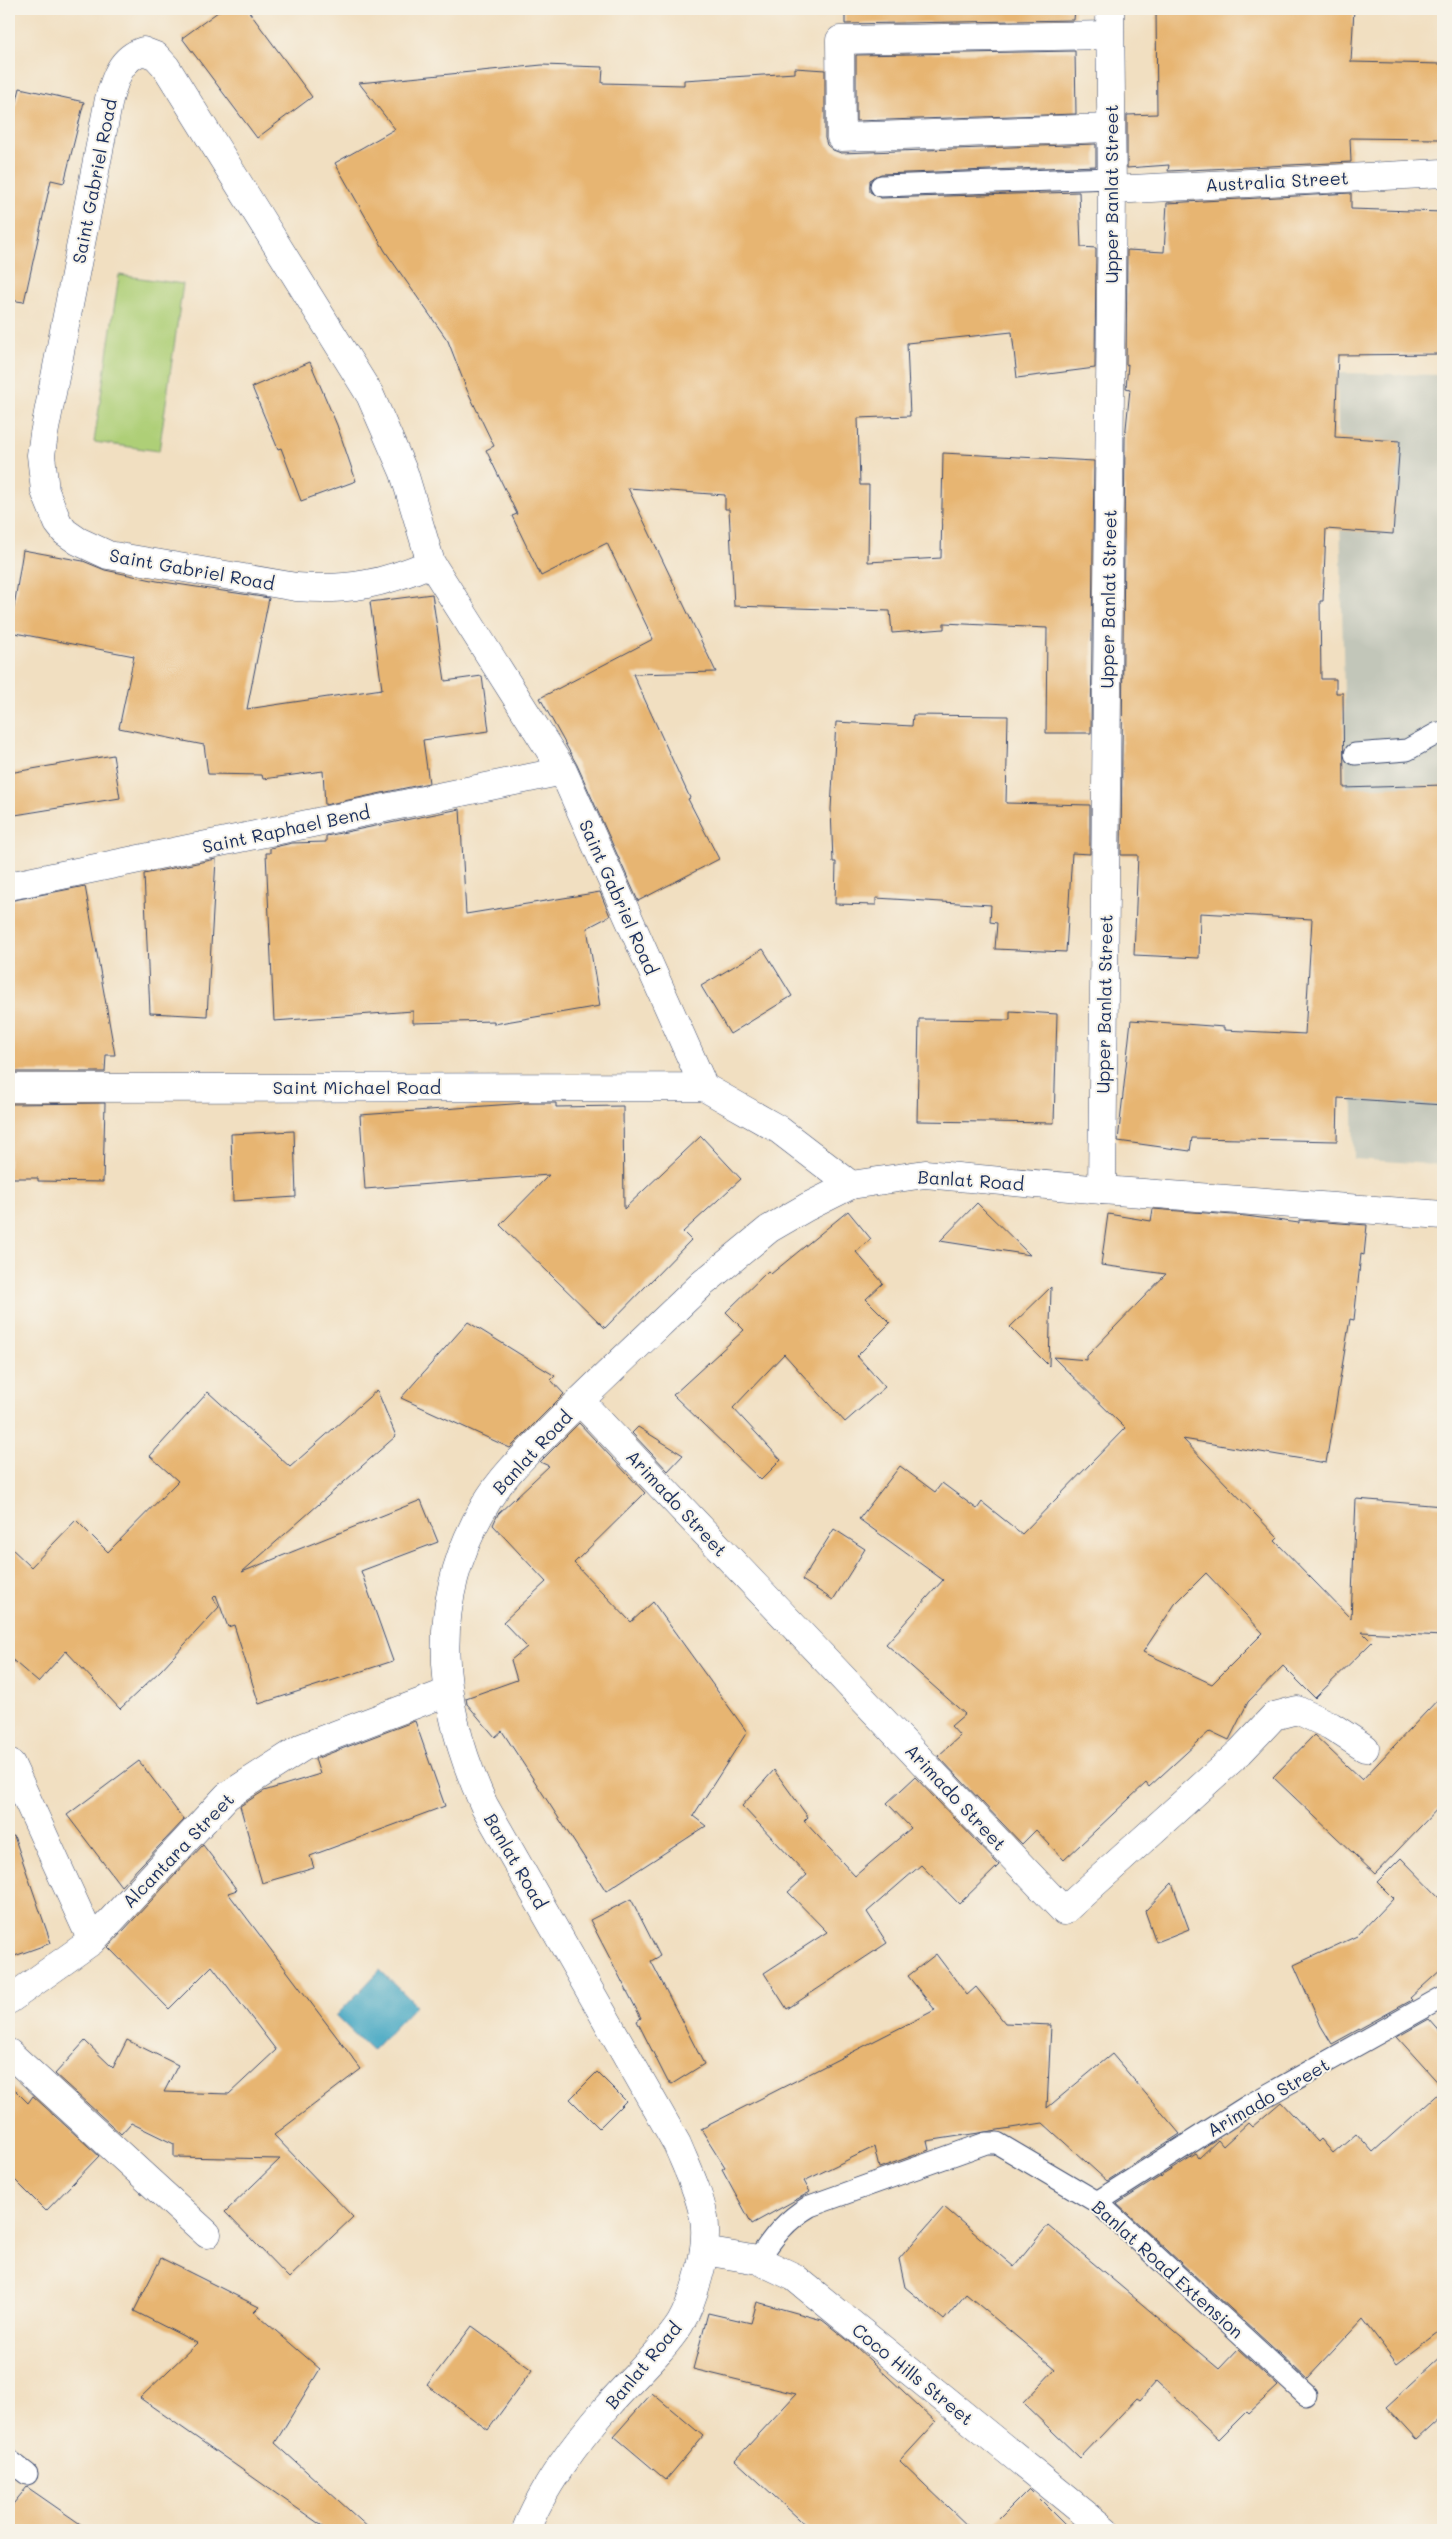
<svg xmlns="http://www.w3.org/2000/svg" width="1452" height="2539" font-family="Mali,sans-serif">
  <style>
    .industrial { fill: #c2c6b9 }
    .green { fill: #aecf77; stroke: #647f6a }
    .water { fill: #44a7c3; stroke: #306b90 }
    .building { fill: #e7b572; fill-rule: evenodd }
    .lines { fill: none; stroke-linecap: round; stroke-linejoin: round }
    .lane-casing { stroke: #3b496d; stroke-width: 23 }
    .street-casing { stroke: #3b496d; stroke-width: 29 }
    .secondary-casing { stroke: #3b496d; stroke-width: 29 }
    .lane { stroke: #fff; stroke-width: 21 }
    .street { stroke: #fff; stroke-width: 28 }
    .secondary { stroke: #fff; stroke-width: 28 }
    .labels { text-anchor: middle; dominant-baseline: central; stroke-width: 4; stroke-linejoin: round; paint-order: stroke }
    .street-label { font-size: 18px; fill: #1b2f5e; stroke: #f7f3e8 }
  </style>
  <rect width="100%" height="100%" fill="#f7f3e8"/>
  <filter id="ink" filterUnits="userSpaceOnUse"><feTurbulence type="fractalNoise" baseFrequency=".02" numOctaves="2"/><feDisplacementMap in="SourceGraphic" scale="10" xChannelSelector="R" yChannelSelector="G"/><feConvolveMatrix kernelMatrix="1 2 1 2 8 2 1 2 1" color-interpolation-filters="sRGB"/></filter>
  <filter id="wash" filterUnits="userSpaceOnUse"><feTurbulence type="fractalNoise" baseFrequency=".0096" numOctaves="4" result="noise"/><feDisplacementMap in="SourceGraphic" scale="20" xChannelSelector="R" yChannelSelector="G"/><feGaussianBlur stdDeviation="1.12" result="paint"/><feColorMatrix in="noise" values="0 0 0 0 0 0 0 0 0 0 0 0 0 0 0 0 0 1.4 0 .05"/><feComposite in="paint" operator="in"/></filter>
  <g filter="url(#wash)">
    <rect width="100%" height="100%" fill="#f1dfc1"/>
    <!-- industrial -->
    <path class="industrial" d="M1337 373 1443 375V1165L1354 1159Z"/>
    <!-- green -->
    <path class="green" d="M119 275 183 284 159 451 94 442Z"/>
    <!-- water -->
    <path class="water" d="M380 1970 416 2005 372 2051 336 2016Z"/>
    <g id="blocks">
      <!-- building -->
      <path class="building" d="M222 9H247L312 97 257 138 182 38Z
        M845 9H1075L1074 20 845 24Z
        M1156 9H1354L1351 62 1442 64 1439 139 1350 138 1351 162 1168 171 1169 165 1127 168V115L1157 114Z
        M1075 51 1076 114 856 121V55Z
        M542 65 603 67 602 83 684 85V80L795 73V68L825 70V138L827 145 833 150 841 153 1096 144V166L881 174 870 180V192L881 198 1079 192 1081 247 1096 248 1095 368 1017 378 1012 332 907 343 910 416 858 418 860 485H869L868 562 941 558 943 453 1094 461 1091 733H1046L1047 628 944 623V629L892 633 890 611 734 606 729 509H725V495L628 488 716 672 633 674 690 798 688 799 719 859 638 901 577 765 540 698 653 639 607 543 541 576 512 516 517 514 486 450 494 446 467 390 448 341 385 251 335 163 395 129 359 83Z
        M20 88 84 102 64 183 51 180 24 302 9 300V134Z
        M1351 193V209L1443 212V354L1338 355 1335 437 1400 441 1393 534 1326 529 1323 601H1320L1321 679H1336V693H1343L1344 788 1443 785V1105L1338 1098 1337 1141 1192 1138 1190 1151 1118 1141 1131 1020 1224 1027V1030L1305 1034 1312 919 1200 913 1199 958 1134 955 1138 855H1121L1125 438 1130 389 1126 388 1128 364 1126 365 1127 250 1164 252 1167 203Z
        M310 362 337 425 356 481 301 501 281 448 278 449 252 387Z
        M23 550 83 561 105 570 157 581 269 598 247 709 382 689 370 602 432 594 445 681 482 676 489 731 423 740 429 783 325 805 323 771 263 779 262 775 208 774 204 745 119 728 134 656 10 632Z
        M913 715 1008 716 1006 803 1090 805V854L1072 853 1066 952 995 949 997 923 990 922 991 905 876 898V905L835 904 836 862H833L831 809 836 722 912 726Z
        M113 755 120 798 9 816V773Z
        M460 809 466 914 600 892 610 916 587 928 600 1006 494 1024V1021L413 1023V1011L274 1021 266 853H270V848L292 843 326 842V836Z
        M216 859 207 1016 150 1013 144 874Z
        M85 886 115 1055H106L105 1072H9V901Z
        M763 949 792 996 730 1034 701 986Z
        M1010 1011 1057 1014 1054 1123 917 1121 919 1019 1010 1020Z
        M105 1103 103 1182 38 1181V1178H9V1104Z
        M526 1103H556V1107L623 1106 624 1209 701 1136 741 1179 683 1232 691 1240 605 1328 500 1225 549 1175 365 1189 360 1115Z
        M294 1131 296 1197 233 1201 231 1134Z
        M977 1203 1030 1255 940 1241Z
        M1153 1209 1246 1216 1299 1223V1220L1367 1225 1364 1255 1361 1254 1354 1320 1350 1319 1326 1463 1183 1439 1278 1538 1275 1541 1351 1619 1356 1499 1443 1506V1636L1362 1632 1372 1642 1315 1698 1283 1666 1248 1702 1229 1740 1210 1731 1149 1787 1146 1783 1064 1860 1036 1830 1022 1844 938 1756 960 1736 951 1726 965 1714 886 1644 943 1580 859 1519 900 1466 935 1492 942 1483 977 1509 982 1502 1022 1534 1125 1428 1053 1357 1087 1360V1356L1166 1274 1101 1265 1108 1214 1151 1221ZM1206 1573 1263 1633 1212 1684 1143 1652 1175 1604Z
        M848 1211 871 1239 856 1252 883 1283 866 1299 890 1323 857 1356 885 1387 845 1422 784 1354 733 1408 781 1460 761 1480 673 1395 744 1330 726 1312 768 1271 771 1274Z
        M1051 1287 1049 1366 1010 1327Z
        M468 1322 555 1376 551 1380 564 1394 510 1448 401 1398Z
        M377 1390 396 1436 242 1572 421 1500 438 1542 361 1571 393 1661 259 1704 234 1625 228 1627 216 1595 213 1598 219 1607 161 1670 120 1709 66 1651 38 1682 9 1657V1546L31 1567 76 1520 108 1552 178 1481 150 1456 208 1392 290 1467Z
        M579 1423 645 1493 574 1563 631 1622 653 1602 747 1732 693 1816 706 1826 606 1891 502 1731 495 1737 467 1704 466 1698 517 1680 511 1660 527 1647 503 1622 546 1582 493 1525 498 1514 549 1466 540 1462Z
        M638 1427 683 1455 668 1471 632 1433Z
        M834 1529 865 1549 833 1600 802 1580Z
        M1443 1694V1803L1375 1874 1273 1777 1314 1735 1362 1780Z
        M415 1721 445 1806 310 1856 314 1868 262 1883 240 1806 264 1791 320 1774 315 1759Z
        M139 1761 184 1820 121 1886 67 1815Z
        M774 1770 808 1817 804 1821 855 1876 911 1828 887 1803 915 1777 999 1865 959 1904 921 1865 867 1912 887 1943 787 2009 764 1973 827 1932 788 1892 807 1875 742 1806Z
        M14 1836 51 1943 9 1958V1837Z
        M203 1845 237 1890 228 1893 361 2069 274 2135 353 2217 289 2278 225 2212 280 2159 174 2157V2144L131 2123 121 2134 55 2074 85 2041 113 2068 127 2040 178 2065 164 2092 229 2094 276 2050 212 1966 169 2009 108 1947Z
        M1401 1858 1443 1901V1968L1410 1998 1412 2000 1332 2044 1321 2026 1294 1965 1357 1936 1393 1898 1377 1882Z
        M1172 1883 1189 1929 1156 1942 1145 1911Z
        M631 1899 660 1956 651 1961 704 2064 672 2084 668 2082 637 2021 641 2018 590 1920Z
        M936 1954 967 1995 976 1987 1005 2023 1051 2025 1047 2108 1112 2054 1180 2134 1107 2181 1043 2123 927 2141 929 2150 879 2168 874 2147 804 2181 810 2192 752 2224 722 2169 725 2167 701 2129 935 2010 908 1976Z
        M1429 2019 1443 2035V2088L1397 2037Z
        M597 2072 626 2101 599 2128 570 2099Z
        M9 2084 28 2103 33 2096 99 2156 46 2211 9 2174Z
        M1443 2089V2329L1397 2364 1363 2319 1307 2379 1117 2204 1196 2154 1199 2158 1218 2140 1223 2146 1248 2123 1252 2127 1281 2102 1318 2142 1321 2139 1333 2153 1356 2133 1373 2152Z
        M944 2207 1014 2267 1048 2225 1219 2369 1238 2349 1278 2386 1249 2413 1247 2411 1219 2439 1157 2381 1140 2400 1137 2398 1080 2458 1023 2403 1055 2369 966 2294 944 2320 905 2287 899 2259Z
        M161 2258 259 2307 254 2312 320 2369 275 2443 371 2530H328L140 2398 197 2343 134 2311Z
        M757 2302 822 2320 855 2346 936 2422 900 2461 972 2530H811L735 2460 796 2394 693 2369 708 2313 751 2323Z
        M472 2326 532 2370 488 2430 427 2385Z
        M1443 2355V2415L1416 2440 1386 2407Z
        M652 2393 703 2436 666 2480 614 2436Z
        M27 2487 89 2530H9V2509Z
        M1029 2489 1070 2530H988Z"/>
    </g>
  </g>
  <g filter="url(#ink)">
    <use href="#blocks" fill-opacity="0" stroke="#3b496d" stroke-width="1"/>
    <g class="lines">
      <defs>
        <path id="lane" d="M881 186 1111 178
          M1355 754 1407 750 1438 733H1443
          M1097 2202 1246 2107 1443 1997
          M758 2260C773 2237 786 2220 810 2206L986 2143H997L1097 2202 1306 2395
          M9 2460 27 2474"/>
        <path id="street" d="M1110 35 840 40 841 137 1111 128
          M1112 190 1443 173
          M431 563C383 584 348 591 296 587L108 555 78 541 65 532 58 523 45 491 41 455 44 434 109 99C115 78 121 58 143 51L156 56 166 67 370 395 404 473 431 563 563 771 704 1087 778 1129 851 1185
          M9 886 563 771
          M9 1088 704 1087
          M1102 1190 1112 190 1110 9
          M580 1401 1064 1911 1240 1752 1274 1716 1297 1710 1331 1726 1365 1748
          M11 1764 92 1941
          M9 2000 92 1941 227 1796 303 1747 448 1692
          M9 2053 207 2234
          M704 2251 758 2260 794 2277 1105 2530"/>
        <path id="secondary" d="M526 2530C542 2488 577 2441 607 2407 630 2380 661 2353 680 2324 690 2307 696 2287 701 2267 704 2252 707 2234 704 2218 699 2192 687 2168 677 2144L484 1805C438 1705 427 1603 485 1505 504 1472 534 1447 560 1420 607 1374 655 1329 702 1284L769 1229 807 1207 851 1185 925 1174 1102 1190 1443 1215"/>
      </defs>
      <!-- lane casing -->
      <use href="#lane" class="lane-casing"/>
      <!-- street casing -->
      <use href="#street" class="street-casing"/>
      <!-- secondary casing -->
      <use href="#secondary" class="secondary-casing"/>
      <!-- lane -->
      <use href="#lane" class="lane"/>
      <!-- street -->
      <use href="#street" class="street"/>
      <!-- secondary -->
      <use href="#secondary" class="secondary"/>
    </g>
  </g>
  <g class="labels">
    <!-- street labels -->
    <g class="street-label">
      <text transform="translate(94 181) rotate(-79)">Saint Gabriel Road</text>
      <text transform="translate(1277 181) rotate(-3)">Australia Street</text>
      <text transform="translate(1111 194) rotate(-90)">Upper Banlat Street</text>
      <text transform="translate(192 569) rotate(10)">Saint Gabriel Road</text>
      <text transform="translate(1108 599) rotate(-89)">Upper Banlat Street</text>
      <text transform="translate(286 829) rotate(-12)">Saint Raphael Bend</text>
      <text transform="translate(619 897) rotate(66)">Saint Gabriel Road</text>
      <text transform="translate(1104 1004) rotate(-89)">Upper Banlat Street</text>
      <text x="357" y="1087">Saint Michael Road</text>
      <text transform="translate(971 1180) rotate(4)">Banlat Road</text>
      <text transform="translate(532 1452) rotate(-47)">Banlat Road</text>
      <text transform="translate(677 1503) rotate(47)">Arimado Street</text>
      <text transform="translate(956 1797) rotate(47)">Arimado Street</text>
      <text transform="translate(178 1850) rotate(-46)">Alcantara Street</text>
      <text transform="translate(516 1861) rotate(60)">Banlat Road</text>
      <text transform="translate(1268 2097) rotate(-30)">Arimado Street</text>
      <text transform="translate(1168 2269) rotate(42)">Banlat Road Extension</text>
      <text transform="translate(643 2365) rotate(-50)">Banlat Road</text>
      <text transform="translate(913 2374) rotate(39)">Coco Hills Street</text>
    </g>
  </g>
  <!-- margin -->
  <rect width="1452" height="2539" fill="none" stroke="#f7f3e8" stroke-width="30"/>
</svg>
